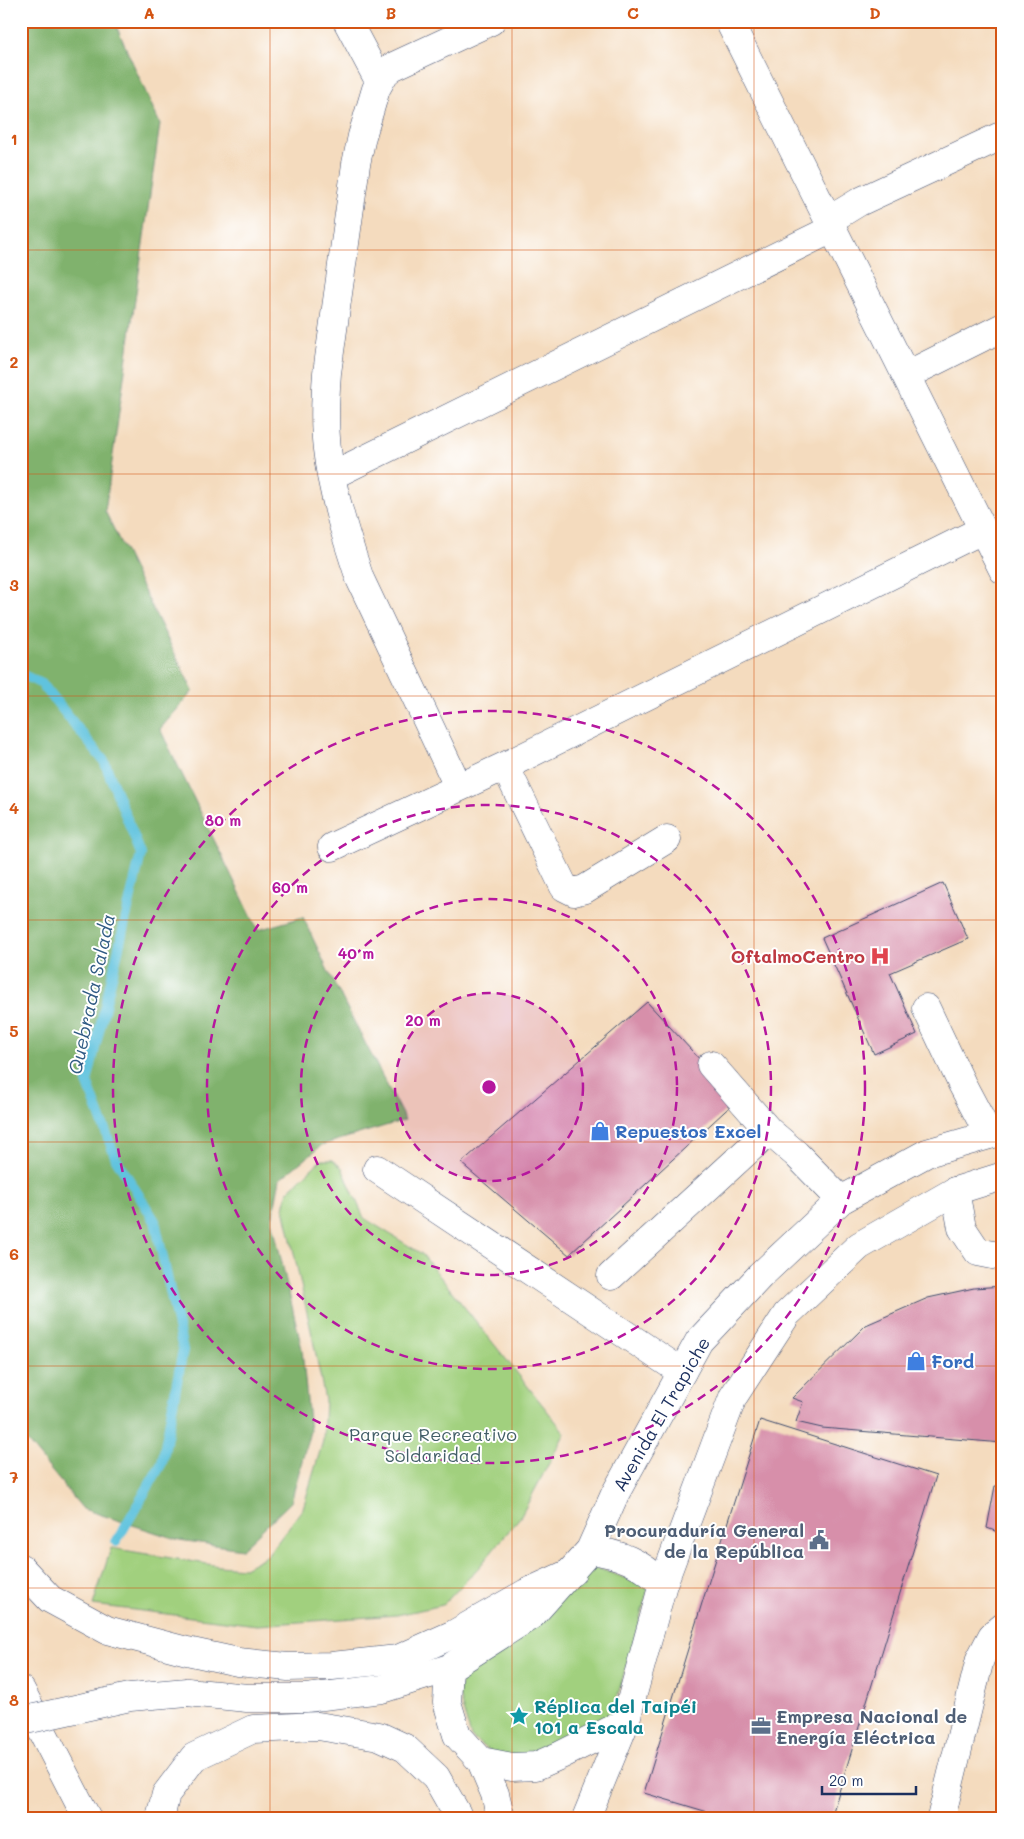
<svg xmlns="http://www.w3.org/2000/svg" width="1024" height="1839" font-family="Mali,sans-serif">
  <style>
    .green { fill: #a1d07e; stroke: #5e806e }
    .forest { fill: #80b26d; stroke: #4e7066 }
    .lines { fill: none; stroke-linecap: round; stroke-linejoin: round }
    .stream { stroke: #60c3de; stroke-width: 10 }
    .building { fill: #d78faa }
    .minor-casing { stroke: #3c496c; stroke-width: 29 }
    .major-casing { stroke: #3c496c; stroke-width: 29 }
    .highway-casing { stroke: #3c496c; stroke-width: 29 }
    .minor { stroke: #fff; stroke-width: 28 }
    .major { stroke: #fff; stroke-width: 28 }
    .highway { stroke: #fff; stroke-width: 28 }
    .major-bridge-casing { stroke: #3c496c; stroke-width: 29; stroke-linecap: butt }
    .major-bridge { stroke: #fff; stroke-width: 28 }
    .grid { fill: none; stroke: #d45514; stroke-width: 1; stroke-opacity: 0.55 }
    .ring { fill: none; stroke: #b5179e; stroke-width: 2.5; stroke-dasharray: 9 6 }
    .labels { text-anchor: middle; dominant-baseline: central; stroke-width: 4; stroke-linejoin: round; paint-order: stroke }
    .health-label { font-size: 18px; font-weight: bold; fill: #be3a42; stroke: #fff; text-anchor: end }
    .shop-label { font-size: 18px; font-weight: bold; fill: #366cbe; stroke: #fff; text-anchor: start }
    .street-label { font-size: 18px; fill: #1b2f5e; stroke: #fff }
    .park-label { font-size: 18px; fill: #435f68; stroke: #fff }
    .service-label { font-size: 18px; font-weight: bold; fill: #4e5e75; stroke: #fff; text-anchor: end }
    .culture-label { font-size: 18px; font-weight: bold; fill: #0d838f; stroke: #fff; text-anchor: start }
    .water-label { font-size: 19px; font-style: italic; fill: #305b84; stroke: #fff }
    .centre { fill: #b5179e; stroke: #fff; stroke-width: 2.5 }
    .ring-label { font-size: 15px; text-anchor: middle; font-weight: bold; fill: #b5179e; stroke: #fff; stroke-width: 4; stroke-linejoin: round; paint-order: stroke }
    .neatline { fill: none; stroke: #d45514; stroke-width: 2 }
    .grid-label { font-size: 16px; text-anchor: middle; font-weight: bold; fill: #d45514 }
  </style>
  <rect width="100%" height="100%" fill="#fff"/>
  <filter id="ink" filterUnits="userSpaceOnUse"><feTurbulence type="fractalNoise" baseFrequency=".02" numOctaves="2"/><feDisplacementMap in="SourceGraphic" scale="10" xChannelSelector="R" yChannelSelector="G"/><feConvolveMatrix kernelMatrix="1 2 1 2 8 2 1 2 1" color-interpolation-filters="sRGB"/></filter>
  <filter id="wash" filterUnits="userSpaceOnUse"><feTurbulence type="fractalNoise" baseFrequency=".0096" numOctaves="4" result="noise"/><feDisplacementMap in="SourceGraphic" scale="20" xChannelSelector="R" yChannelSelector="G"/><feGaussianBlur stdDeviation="1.12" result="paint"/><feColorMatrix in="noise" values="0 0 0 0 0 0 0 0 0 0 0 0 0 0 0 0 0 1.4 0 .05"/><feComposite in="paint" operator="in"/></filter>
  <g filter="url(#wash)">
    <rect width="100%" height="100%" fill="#f4dbbe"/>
    <!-- green -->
    <path class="green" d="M321 1160H333L342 1168 364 1218 422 1254 565 1433 521 1516 480 1566 443 1605 397 1615 257 1625 93 1605 111 1548 219 1566 244 1568 268 1555 303 1508 323 1441 325 1400 312 1335 284 1208 288 1191Z
      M588 1565 649 1586 611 1719 542 1755 498 1758 471 1737 459 1696 462 1670Z"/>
    <!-- forest -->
    <path class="forest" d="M21 21H114L160 124 105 511 193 691 160 729 258 930 303 917 329 973 405 1120 322 1145 280 1179 272 1220 302 1349 310 1431 291 1502 242 1549 179 1540 83 1509 21 1434Z"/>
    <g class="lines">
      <!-- stream -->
      <path class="stream" d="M21 674 42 684 104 761 141 854 87 1082 116 1159 155 1221 183 1350 162 1463 116 1542"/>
    </g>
    <g id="blocks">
      <!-- building -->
      <path class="building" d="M943 883 968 939 890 973 917 1034 874 1054 822 938Z
        M647 1002 737 1100 569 1255 461 1163Z
        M1003 1286V1443L822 1428 796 1422 803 1402 792 1398 866 1325 928 1298 974 1288Z
        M760 1420 936 1476 831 1818H728L644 1793 702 1603Z
        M995 1486H1003V1534L987 1528Z"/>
    </g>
  </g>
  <g filter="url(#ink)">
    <use href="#blocks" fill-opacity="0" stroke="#3c496c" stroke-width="1"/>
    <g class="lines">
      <defs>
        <path id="minor" d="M347 21 379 81
          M729 21 1003 570
          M828 221 859 202 1003 135
          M907 375 1003 327
          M331 476 832 229
          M505 766 564 887 574 892 585 889 667 839
          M458 786 360 579C346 537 332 493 327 449 324 424 325 398 327 373L356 164 362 136 376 89 385 73 392 67 491 21
          M332 847 505 766 982 530
          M926 1008 962 1084 989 1135
          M711 1065 769 1131 796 1154 841 1200
          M377 1169 682 1372
          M955 1191 962 1228 978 1252 1003 1257
          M611 1276 769 1131
          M941 1818 980 1659 992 1636 1003 1627"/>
        <path id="major" d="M590 1550C622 1554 639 1562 663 1584
          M449 1668 447 1702 457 1735 481 1761 495 1794 501 1818
          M187 1692 247 1698H306L382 1689 449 1668 532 1615 590 1550 615 1494 699 1341 760 1276 841 1200 927 1153 1003 1131
          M481 1761 512 1767 536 1766 561 1755 625 1723
          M586 1818 625 1723 663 1584 733 1397 787 1314 859 1246 955 1191 1003 1176"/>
        <path id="highway" d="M21 1568 50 1599 107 1630 187 1651 238 1662 288 1667 332 1666 398 1659 454 1634 526 1593 572 1572
          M21 1690 87 1818
          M160 1818 166 1794 194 1757 253 1729 318 1726 379 1736 405 1748 436 1777 457 1814V1818"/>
      </defs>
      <!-- minor casing -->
      <use href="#minor" class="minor-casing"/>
      <!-- major casing -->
      <use href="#major" class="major-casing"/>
      <!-- highway casing -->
      <use href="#highway" class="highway-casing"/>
      <!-- minor -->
      <use href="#minor" class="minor"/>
      <!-- major -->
      <use href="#major" class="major"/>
      <!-- highway -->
      <use href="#highway" class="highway"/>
      <defs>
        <path id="major-bridge" d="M21 1721 130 1697 187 1692"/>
      </defs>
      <!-- major-bridge casing -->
      <use href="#major-bridge" class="major-bridge-casing"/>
      <!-- major-bridge -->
      <use href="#major-bridge" class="major-bridge"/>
    </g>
  </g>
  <!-- grid -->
  <path class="grid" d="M270 21V1818M512 21V1818M754 21V1818M21 250H1003M21 474H1003M21 696H1003M21 920H1003M21 1142H1003M21 1366H1003M21 1588H1003"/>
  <!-- distance rings -->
  <circle cx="489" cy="1087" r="94" fill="#b5179e" fill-opacity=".12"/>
  <g class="ring">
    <circle cx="489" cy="1087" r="94"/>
    <circle cx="489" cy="1087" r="188"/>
    <circle cx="489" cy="1087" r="282"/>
    <circle cx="489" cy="1087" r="376"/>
  </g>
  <!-- icons -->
  <defs>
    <symbol id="hospital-bare" viewBox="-9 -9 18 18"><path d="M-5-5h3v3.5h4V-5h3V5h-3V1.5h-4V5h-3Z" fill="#e0444e" stroke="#fff" stroke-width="2.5" paint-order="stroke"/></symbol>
    <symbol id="shop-bare" viewBox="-9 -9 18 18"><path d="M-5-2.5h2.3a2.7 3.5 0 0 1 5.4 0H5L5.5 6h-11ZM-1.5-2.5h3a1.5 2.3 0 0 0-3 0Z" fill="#3f7fe0" stroke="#fff" stroke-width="2.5" paint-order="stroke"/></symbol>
    <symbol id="civic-bare" viewBox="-9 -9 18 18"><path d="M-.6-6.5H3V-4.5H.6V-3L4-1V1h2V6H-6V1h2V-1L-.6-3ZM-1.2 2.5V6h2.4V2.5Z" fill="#5c6f8a" stroke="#fff" stroke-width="2.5" paint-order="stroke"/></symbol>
    <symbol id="sight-bare" viewBox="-9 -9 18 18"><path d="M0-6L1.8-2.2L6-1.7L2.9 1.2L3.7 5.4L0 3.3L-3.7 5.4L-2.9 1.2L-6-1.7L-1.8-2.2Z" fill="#0f9aa8" stroke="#fff" stroke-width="2.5" paint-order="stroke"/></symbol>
    <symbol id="office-bare" viewBox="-9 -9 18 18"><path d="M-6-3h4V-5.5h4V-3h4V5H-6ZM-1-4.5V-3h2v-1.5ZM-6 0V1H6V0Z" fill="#5c6f8a" stroke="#fff" stroke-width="2.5" paint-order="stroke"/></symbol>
  </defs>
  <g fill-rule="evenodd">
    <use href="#hospital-bare" x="866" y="942" width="28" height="28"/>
    <use href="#shop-bare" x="586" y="1117" width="28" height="28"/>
    <use href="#shop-bare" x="902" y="1347" width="28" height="28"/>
    <use href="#civic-bare" x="805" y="1526" width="28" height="28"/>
    <use href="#sight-bare" x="505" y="1702" width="28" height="28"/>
    <use href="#office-bare" x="747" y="1712" width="28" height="28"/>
  </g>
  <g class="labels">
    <!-- health labels -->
    <g class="health-label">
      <text x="865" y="956">OftalmoCentro</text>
    </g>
    <!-- shop labels -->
    <g class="shop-label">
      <text x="615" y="1131">Repuestos Excel</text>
      <text x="931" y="1361">Ford</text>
    </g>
    <!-- street labels -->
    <g class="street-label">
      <text transform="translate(661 1414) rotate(-60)">Avenida El Trapiche</text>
    </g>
    <!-- park labels -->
    <g class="park-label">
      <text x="433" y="1434">Parque Recreativo<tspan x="433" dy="21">Soldaridad</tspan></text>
    </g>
    <!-- service labels -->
    <g class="service-label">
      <text x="804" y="1530">Procuraduría General<tspan x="804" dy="21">de la República</tspan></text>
      <text x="776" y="1716" text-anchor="start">Empresa Nacional de<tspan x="776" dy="21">Energía Eléctrica</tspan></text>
    </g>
    <!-- culture labels -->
    <g class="culture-label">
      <text x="534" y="1706">Réplica del Taipéi<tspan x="534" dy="21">101 a Escala</tspan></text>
    </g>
    <!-- water labels -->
    <g class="water-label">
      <text transform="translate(91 994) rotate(-78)">Quebrada Salada</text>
    </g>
  </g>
  <circle cx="489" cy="1087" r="8" class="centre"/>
  <g class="ring-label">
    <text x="223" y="826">80 m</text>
    <text x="290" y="893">60 m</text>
    <text x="356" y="959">40 m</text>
    <text x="423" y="1026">20 m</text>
  </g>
  <!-- margin -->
  <rect width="1024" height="1839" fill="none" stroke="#fff" stroke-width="55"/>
  <!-- scale -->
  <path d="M822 1786v8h94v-8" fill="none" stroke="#1b2f5e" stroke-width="2.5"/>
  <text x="829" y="1786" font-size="15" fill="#1b2f5e" stroke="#ffffff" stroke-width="4" paint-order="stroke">20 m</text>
  <rect x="28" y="28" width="968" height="1784" class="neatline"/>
  <g class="grid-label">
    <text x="149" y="19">A</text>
    <text x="391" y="19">B</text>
    <text x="633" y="19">C</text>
    <text x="875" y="19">D</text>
    <text x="14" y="145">1</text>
    <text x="14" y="368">2</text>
    <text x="14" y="591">3</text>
    <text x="14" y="814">4</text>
    <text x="14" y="1037">5</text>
    <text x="14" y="1260">6</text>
    <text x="14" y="1483">7</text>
    <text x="14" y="1706">8</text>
  </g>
</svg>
